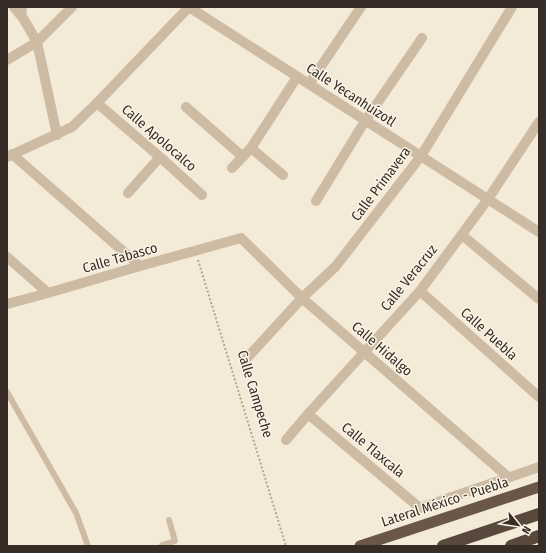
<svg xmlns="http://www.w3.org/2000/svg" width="546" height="553" font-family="'Fira Sans Condensed',sans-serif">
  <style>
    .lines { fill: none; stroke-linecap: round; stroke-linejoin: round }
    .path { stroke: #b8a58d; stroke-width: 2; stroke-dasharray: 2 2; stroke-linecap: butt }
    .service { stroke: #cdbba3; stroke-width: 6 }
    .minor { stroke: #cdbba3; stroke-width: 10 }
    .tertiary { stroke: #cdbba3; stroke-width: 10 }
    .trunk { stroke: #6a5748; stroke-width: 11 }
    .motorway { stroke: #59483c; stroke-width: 12 }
    .labels { text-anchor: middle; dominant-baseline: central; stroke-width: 3; stroke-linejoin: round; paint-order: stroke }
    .street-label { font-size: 14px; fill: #372d26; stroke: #fbf3e5 }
  </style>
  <rect width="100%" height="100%" fill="#f4ead8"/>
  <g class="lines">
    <!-- path -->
    <path class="path" d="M198 260 286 546"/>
    <!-- service -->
    <path class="service" d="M23 18 24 7
      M7 392 76 513 88 546
      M162 546V545L175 541 169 520"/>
    <!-- minor -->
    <path class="minor" d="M14 7 23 18 37 42 57 135
      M189 7 539 232
      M7 60 37 42 72 7
      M309 84 361 7
      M97 103 160 157 202 195
      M186 107 243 157
      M251 148 283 175
      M12 154 140 266
      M232 168 251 148 297 77
      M128 193 160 157
      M316 201 365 121 422 38
      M462 235 539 299
      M7 257 48 293
      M420 291 539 397
      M7 304 48 293 140 266 241 238 302 298 508 477
      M247 358 302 298 336 266 421 156 512 7
      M308 414 420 508 539 467
      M286 440 308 414 420 291 488 199 539 122"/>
    <!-- tertiary -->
    <path class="tertiary" d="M7 157 72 127 97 103 189 7"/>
    <!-- trunk -->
    <path class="trunk" d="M360 546 539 487"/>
    <!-- motorway -->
    <path class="motorway" d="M443 546 539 514
      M511 546 539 536"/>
  </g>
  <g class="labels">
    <!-- street labels -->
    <g class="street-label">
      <text transform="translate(351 95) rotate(33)">Calle Yecanhuízotl</text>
      <text transform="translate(159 138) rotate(41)">Calle Apolocalco</text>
      <text transform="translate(381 184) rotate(-53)">Calle Primavera</text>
      <text transform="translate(120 258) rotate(-16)">Calle Tabasco</text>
      <text transform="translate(409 278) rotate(-51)">Calle Veracruz</text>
      <text transform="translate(489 334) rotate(42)">Calle Puebla</text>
      <text transform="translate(382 349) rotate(41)">Calle Hidalgo</text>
      <text transform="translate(255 394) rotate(73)">Calle Campeche</text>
      <text transform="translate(373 450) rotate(40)">Calle Tlaxcala</text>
      <text transform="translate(445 502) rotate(-18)">Lateral México - Puebla</text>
    </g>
  </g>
  <!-- border -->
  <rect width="546" height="553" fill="none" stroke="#372d26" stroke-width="16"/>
  <!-- north arrow -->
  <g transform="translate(518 525) rotate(120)" stroke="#fbf3e5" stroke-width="3" paint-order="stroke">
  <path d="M0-3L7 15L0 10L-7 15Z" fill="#372d26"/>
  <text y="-6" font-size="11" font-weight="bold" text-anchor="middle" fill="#372d26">N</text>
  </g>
</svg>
